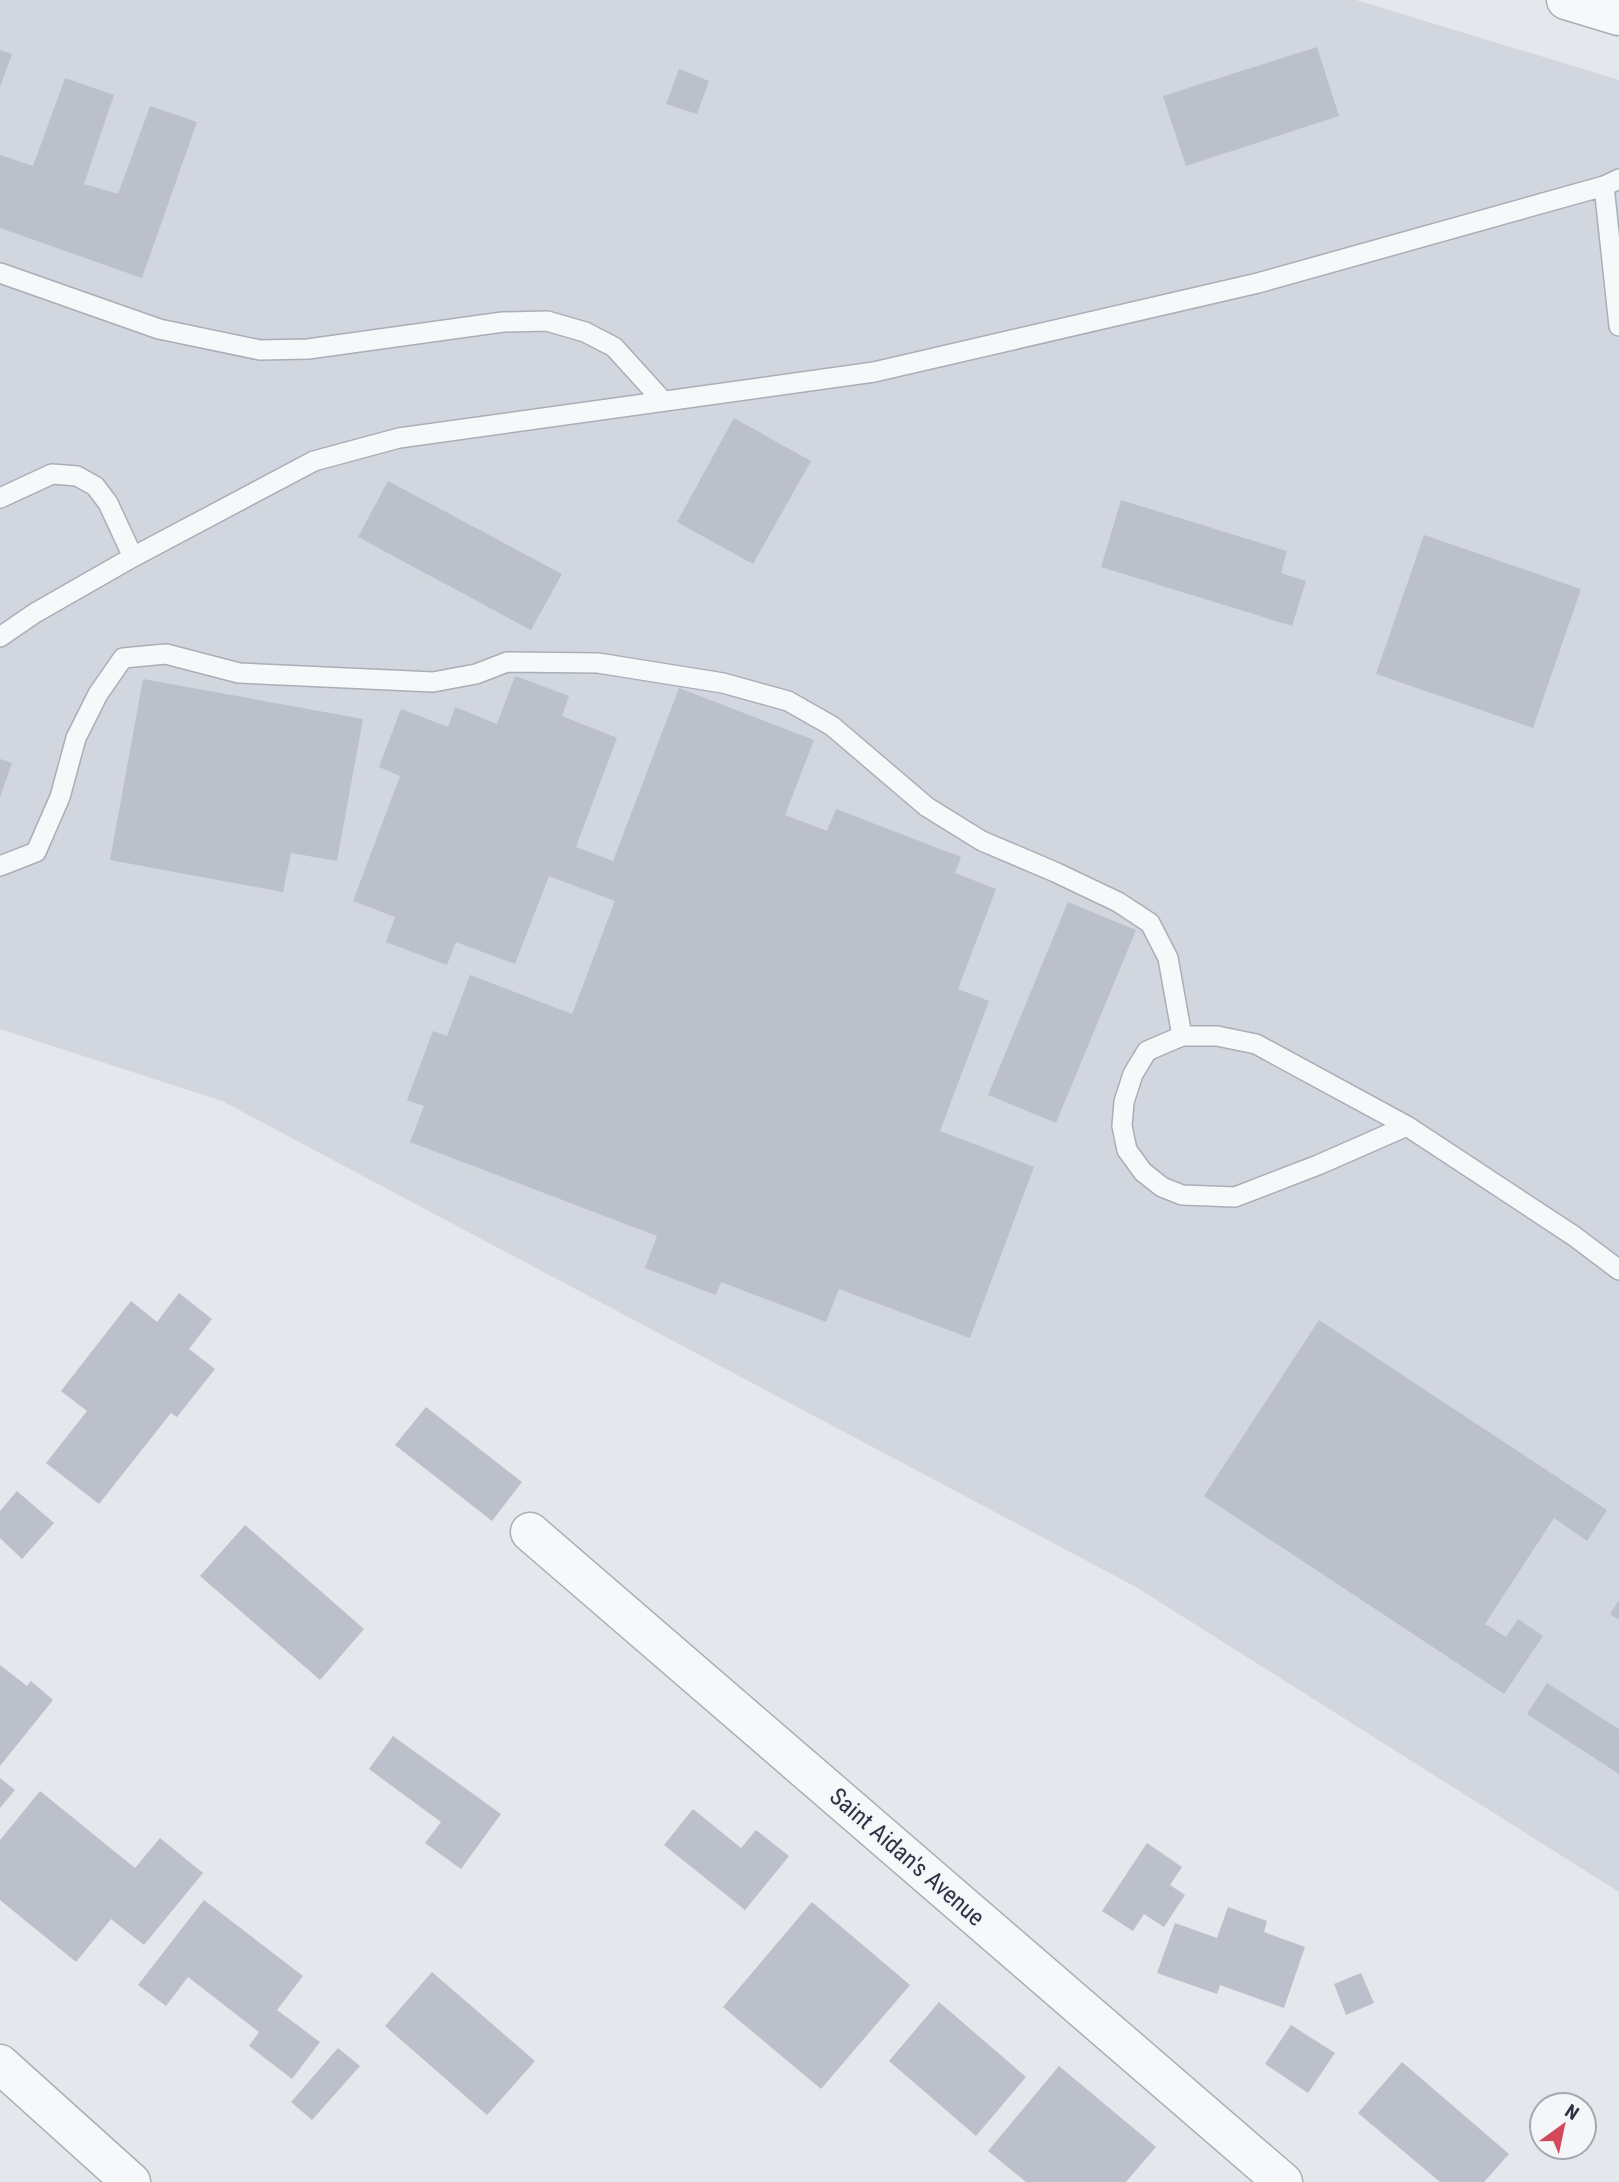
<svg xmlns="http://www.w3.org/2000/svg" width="1619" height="2182" font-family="'Roboto Condensed',sans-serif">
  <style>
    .built { fill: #d2d6de }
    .building { fill: #bbc0ca }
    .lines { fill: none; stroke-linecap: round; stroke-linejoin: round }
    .service-casing { stroke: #a9aeb7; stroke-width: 22 }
    .minor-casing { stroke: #a9aeb7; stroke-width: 41 }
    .service { stroke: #f7f8fa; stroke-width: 19 }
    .minor { stroke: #f7f8fa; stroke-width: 38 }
    .labels { text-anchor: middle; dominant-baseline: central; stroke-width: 5; stroke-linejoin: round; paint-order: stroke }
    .street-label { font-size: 24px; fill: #2b3445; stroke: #f4f6f9 }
  </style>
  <rect width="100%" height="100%" fill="#e4e7ec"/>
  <!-- built -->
  <path class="built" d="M0 0H1356L1619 80V1892L1136 1587 222 1101 0 1029Z"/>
  <!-- building -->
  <path class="building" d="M1317 47 1339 116 1186 166 1163 96Z
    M0 50 12 54 0 87Z
    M679 69 709 81 697 114 666 104Z
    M65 78 114 95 84 184 118 194 150 106 197 122 142 278 0 228V155L33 166Z
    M734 418 811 461 753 564 677 522Z
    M388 481 562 574 531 630 358 537Z
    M1121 500 1287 551 1281 573 1306 581 1292 626 1101 567Z
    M1424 535 1581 589 1533 728 1376 674Z
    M515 676 569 696 562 716 617 738 576 847 613 861 679 688 814 740 785 815 827 831 836 809 961 857 955 873 996 889 958 989 989 1001 940 1131 1034 1167 970 1338 839 1289 826 1322 721 1282 716 1295 645 1268 657 1236 410 1142 424 1106 407 1100 433 1031 447 1036 470 975 572 1014 615 901 549 876 515 964 456 942 447 965 386 942 395 917 353 901 400 776 379 767 401 709 448 727 455 707 497 724Z
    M143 679 363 719 337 861 291 853 283 892 110 860Z
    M0 759 12 763 0 797Z
    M1068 902 1136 930 1056 1123 988 1095Z
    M179 1293 212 1319 189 1349 215 1369 177 1417 171 1413 99 1504 46 1463 87 1411 61 1391 131 1301 157 1322Z
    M1319 1320 1607 1510 1587 1541 1554 1518 1485 1624 1506 1637 1518 1619 1543 1636 1504 1694 1204 1496Z
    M426 1407 522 1482 492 1521 395 1445Z
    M17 1491 54 1523 22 1559 0 1538V1511Z
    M245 1525 364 1629 320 1680 200 1576Z
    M1619 1600V1620L1610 1614Z
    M0 1665 27 1686 31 1681 53 1700 0 1766Z
    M1547 1683 1619 1729V1774L1527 1714Z
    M393 1736 501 1814 461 1869 425 1843 441 1822 369 1769Z
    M0 1778 15 1790 0 1808Z
    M40 1791 135 1868 160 1838 203 1873 144 1945 111 1919 76 1962 0 1900V1840Z
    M693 1809 741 1848 756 1830 789 1856 745 1910 664 1845Z
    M1147 1843 1182 1867 1170 1885 1185 1895 1164 1927 1144 1914 1133 1931 1102 1911Z
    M204 1900 303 1976 277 2010 320 2042 292 2079 249 2046 259 2032 188 1977 166 2006 138 1985Z
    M812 1902 910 1985 821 2089 723 2007Z
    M1228 1907 1267 1921 1264 1932 1305 1947 1284 2008 1220 1985 1217 1994 1157 1973 1175 1923 1217 1938Z
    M432 1972 535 2061 487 2115 385 2026Z
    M1361 1973 1374 2003 1346 2015 1334 1984Z
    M939 2002 1026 2077 976 2136 889 2061Z
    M1291 2025 1335 2053 1308 2093 1265 2064Z
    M338 2048 360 2066 312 2120 291 2102Z
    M1402 2062 1509 2154 1484 2182H1440L1358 2113Z
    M1059 2066 1156 2147 1126 2182H1026L988 2151Z"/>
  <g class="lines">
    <defs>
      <path id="service" d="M1604 186 1619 326
        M0 273 159 329 260 350 308 349 503 322 547 321 585 332 614 347 663 401
        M0 498 52 474 77 476 95 486 108 503 133 557
        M0 637 35 613 133 557 314 461 399 438 874 372 1258 283 1604 186 1619 179
        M0 866 36 852 60 797 76 738 98 694 123 658 166 654 239 673 433 682 476 674 507 662 598 663 723 683 788 701 832 726 927 807 982 841 1055 872 1118 902 1150 923 1168 958 1182 1036
        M1407 1126 1318 1165 1235 1197 1182 1195 1162 1187 1143 1172 1127 1150 1122 1126 1124 1102 1133 1074 1147 1051 1182 1036H1217L1256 1044 1407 1126 1574 1236 1619 1270"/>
      <path id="minor" d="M1566 0 1619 16
        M530 1532 1283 2182
        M0 2064 131 2182"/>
    </defs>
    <!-- service casing -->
    <use href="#service" class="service-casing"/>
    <!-- minor casing -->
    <use href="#minor" class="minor-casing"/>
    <!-- service -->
    <use href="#service" class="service"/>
    <!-- minor -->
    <use href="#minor" class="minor"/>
  </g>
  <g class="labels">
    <!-- street labels -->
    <g class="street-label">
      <text transform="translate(907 1857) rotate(41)">Saint Aidan's Avenue</text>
    </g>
  </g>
  <!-- north arrow -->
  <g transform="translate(1563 2126) rotate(33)"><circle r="33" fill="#f4f6f9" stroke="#a4a8b1" stroke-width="2"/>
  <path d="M0-5L12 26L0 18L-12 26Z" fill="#d1495b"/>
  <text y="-10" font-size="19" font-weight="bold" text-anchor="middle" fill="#2b3445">N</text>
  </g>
</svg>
